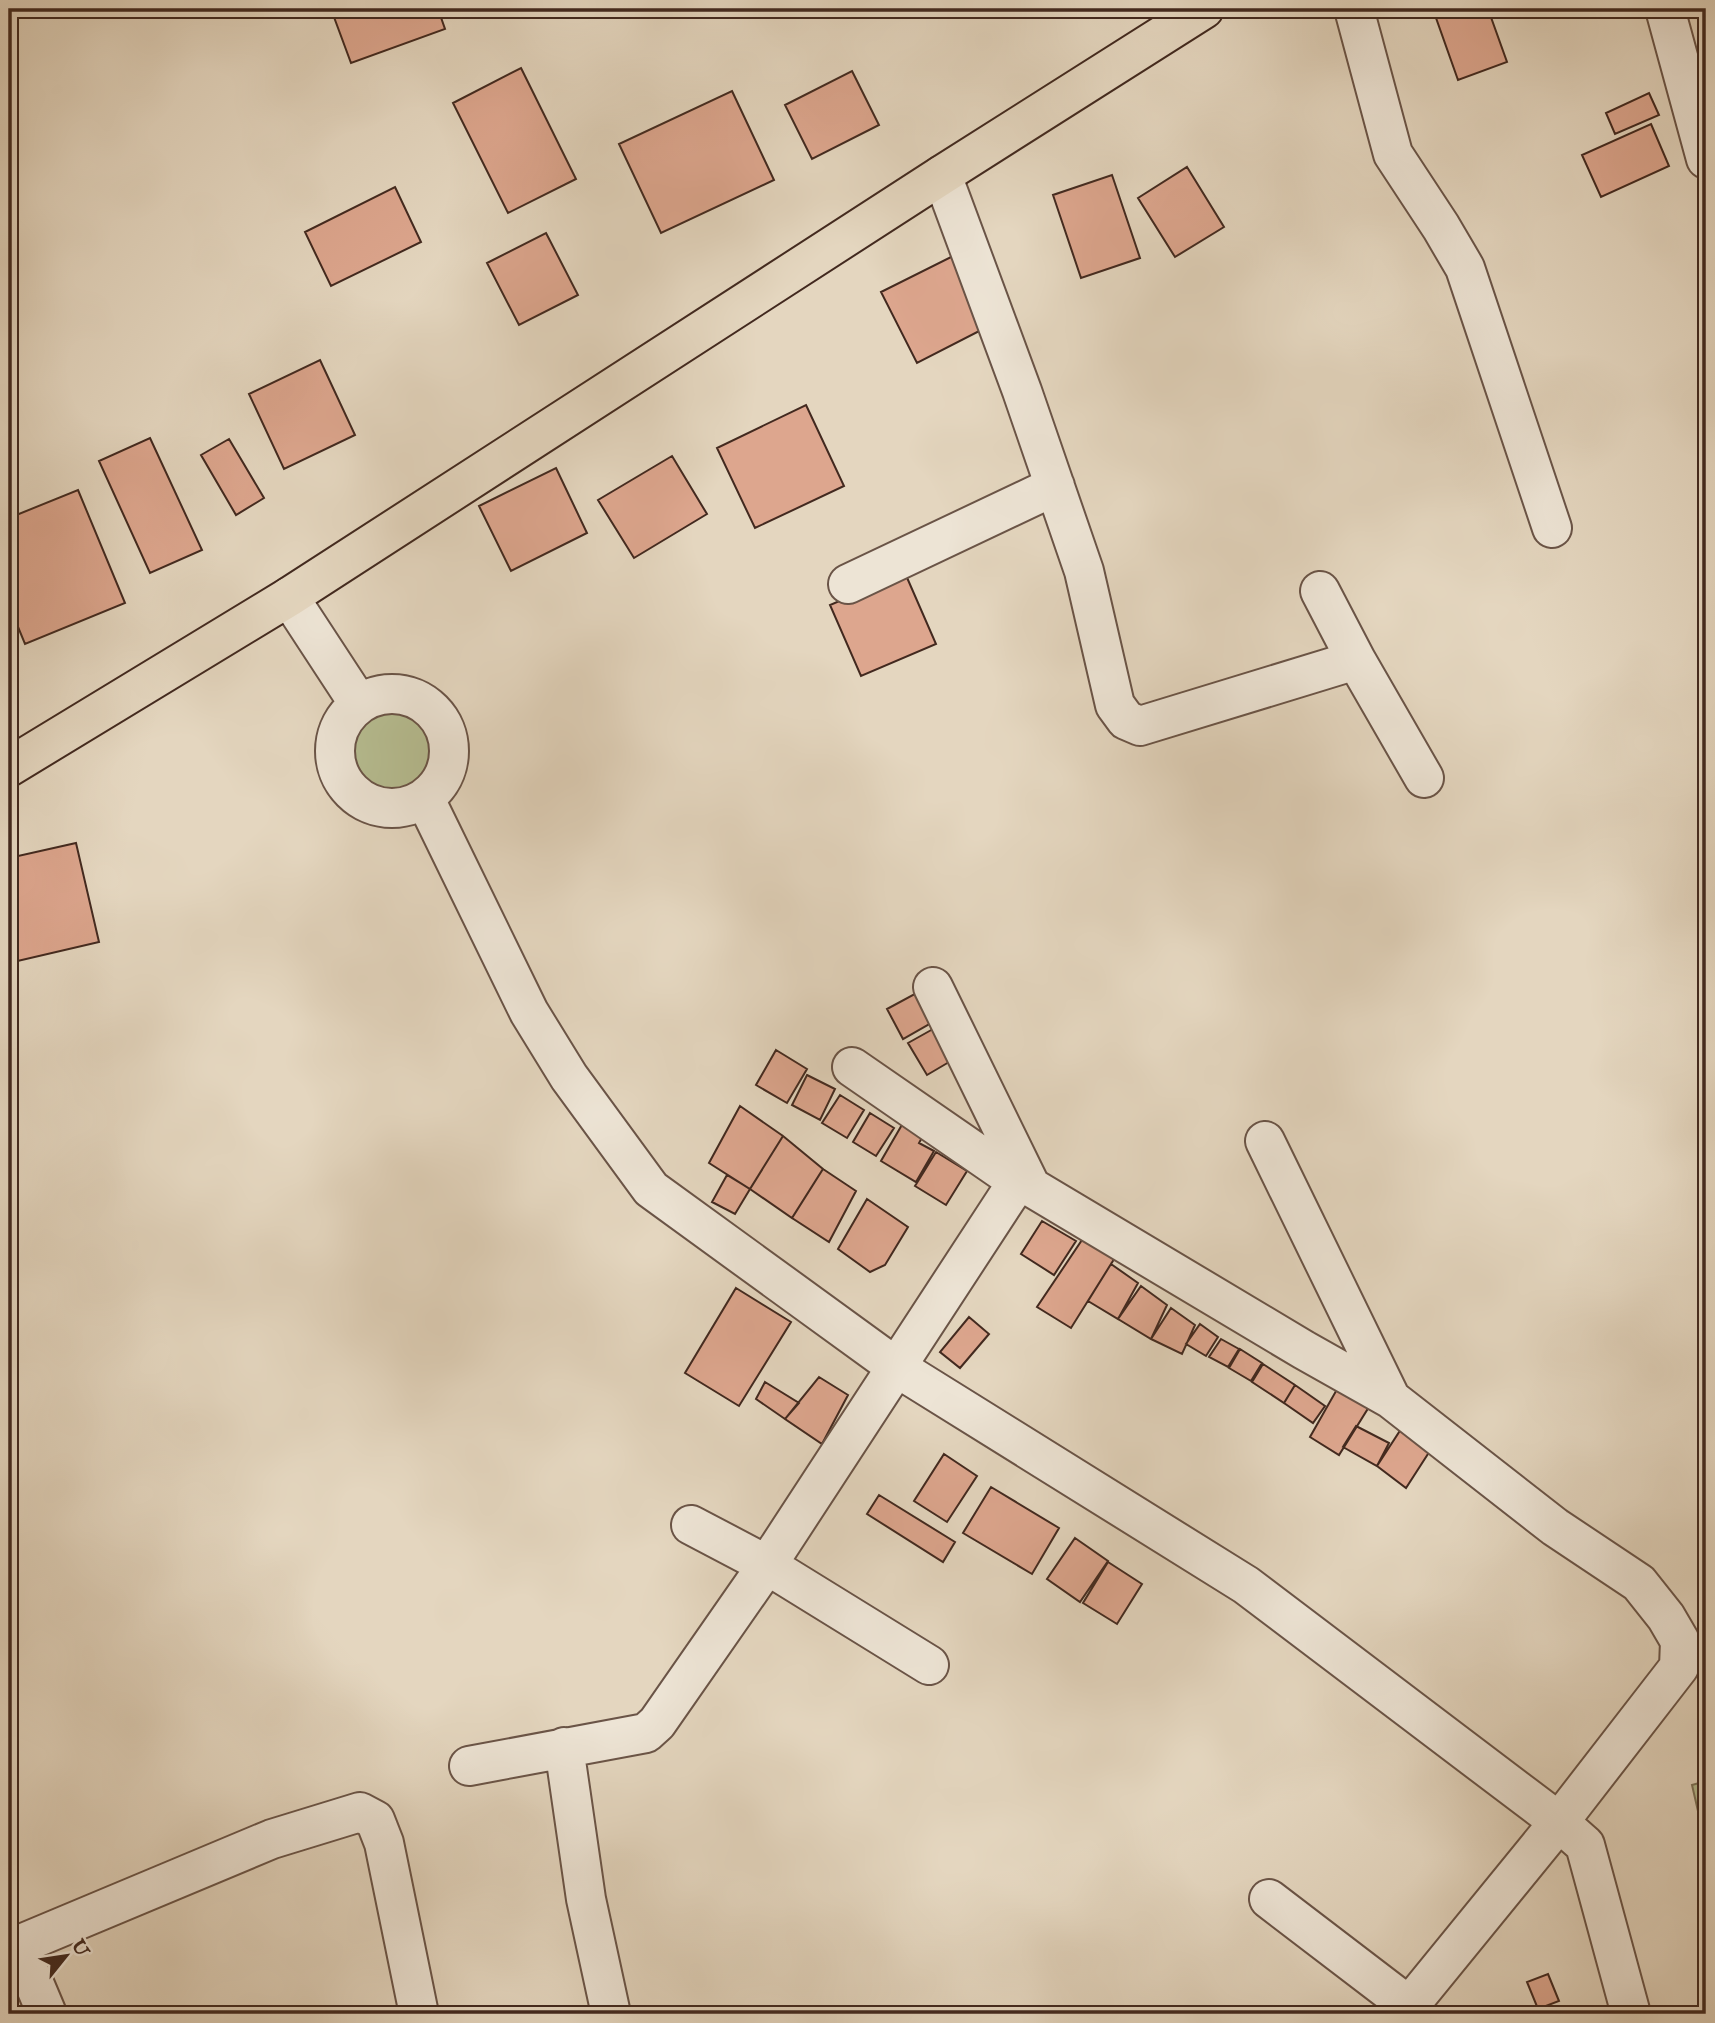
<svg xmlns="http://www.w3.org/2000/svg" width="1715" height="2023" font-family="'IM FELL English',serif">
  <style>
    .green { fill: #b6bd91; stroke: #7c7358; stroke-width: 2 }
    .building { fill: #dda68e; stroke: #42291f; stroke-width: 2 }
    .lines { fill: none; stroke-linecap: round; stroke-linejoin: round }
    .minor-casing { stroke: #6a5447; stroke-width: 42 }
    .highway-casing { stroke: #42291f; stroke-width: 42 }
    .minor { stroke: #ede4d5; stroke-width: 38 }
    .highway { stroke: #e4d6bf; stroke-width: 38 }
  </style>
  <rect width="100%" height="100%" fill="#e4d6bf"/>
  <filter id="stains"><feTurbulence type="fractalNoise" baseFrequency=".00286" numOctaves="4"/><feColorMatrix values="0 0 0 0 .2 0 0 0 0 .09 0 0 0 0 .02 0 0 0 .5 -.17"/></filter>
  <radialGradient id="worn" r=".72"><stop offset=".6" stop-color="#630" stop-opacity="0"/><stop offset="1" stop-color="#630" stop-opacity=".3"/></radialGradient>
  <!-- green -->
  <path class="green" d="M347 756a46 46 0 1 1 92 0a46 46 0 1 1-92 0Z
    M1706 1781V1846L1692 1785Z"/>
  <!-- building -->
  <path class="building" d="M331 9H438L445 29 351 63Z
    M1407 9H1425L1412 16Z
    M1452 9H1488L1507 62 1458 80 1435 15Z
    M521 68 576 179 508 213 453 103Z
    M852 71 879 125 812 159 785 105Z
    M732 91 774 180 661 233 619 144Z
    M1649 93 1659 115 1615 134 1606 113Z
    M1651 124 1669 166 1601 197 1582 155Z
    M1187 167 1224 227 1175 257 1138 198Z
    M1112 175 1140 258 1081 278 1053 195Z
    M395 187 421 242 331 286 305 232Z
    M546 233 578 295 519 325 487 263Z
    M955 255 991 325 917 363 881 292Z
    M320 360 355 435 284 469 249 394Z
    M806 405 844 486 755 528 717 448Z
    M150 438 202 550 150 573 99 461Z
    M229 439 264 498 236 515 201 455Z
    M672 456 707 514 634 558 598 500Z
    M556 468 587 533 511 571 479 506Z
    M78 490 125 603 25 644 9 605V518Z
    M905 573 936 644 861 676 830 605Z
    M76 843 99 942 9 963V858Z
    M922 990 938 1019 903 1039 887 1009Z
    M942 1024 961 1055 927 1075 908 1043Z
    M776 1050 807 1069 787 1103 756 1085Z
    M807 1075 835 1089 820 1120 792 1105Z
    M840 1095 864 1110 847 1138 822 1123Z
    M740 1106 783 1136 750 1189 709 1163Z
    M910 1111 930 1123 919 1143 934 1151 916 1182 881 1161Z
    M870 1113 894 1128 876 1156 853 1142Z
    M783 1136 823 1169 792 1218 750 1189Z
    M936 1152 967 1171 946 1205 915 1186Z
    M823 1169 856 1191 829 1242 792 1218Z
    M727 1175 750 1189 735 1214 712 1202Z
    M867 1199 908 1227 885 1265 870 1272 838 1249Z
    M1042 1221 1076 1241 1054 1275 1021 1254Z
    M1086 1234 1116 1256 1071 1328 1037 1307Z
    M1111 1264 1138 1283 1118 1319 1088 1301Z
    M1141 1286 1167 1305 1151 1339 1118 1319Z
    M736 1288 791 1322 739 1406 685 1373Z
    M1171 1308 1195 1325 1182 1354 1151 1339Z
    M969 1317 989 1334 960 1368 940 1352Z
    M1200 1324 1218 1337 1206 1356 1186 1344Z
    M1221 1339 1239 1349 1228 1367 1209 1357Z
    M1240 1349 1262 1363 1251 1381 1229 1368Z
    M1263 1364 1295 1385 1284 1403 1252 1382Z
    M819 1377 848 1395 822 1444 785 1419Z
    M765 1382 799 1403 785 1419 756 1399Z
    M1340 1384 1372 1402 1339 1455 1310 1437Z
    M1295 1385 1325 1406 1313 1423 1284 1403Z
    M1405 1423 1435 1443 1406 1488 1377 1466Z
    M1356 1426 1389 1443 1377 1466 1343 1447Z
    M944 1454 977 1476 947 1522 914 1501Z
    M991 1487 1059 1528 1032 1574 963 1533Z
    M879 1495 955 1542 943 1562 867 1514Z
    M1075 1538 1108 1561 1080 1602 1047 1579Z
    M1108 1562 1142 1584 1117 1624 1083 1603Z
    M1548 1974 1559 2001 1538 2009 1527 1982Z"/>
  <g class="lines">
    <defs>
      <path id="minor" d="M1354 9 1393 154 1441 227 1465 268 1552 528
        M1665 9 1706 159
        M942 175 1022 391 1084 571 1115 705 1126 720 1140 726 1356 660 1424 778
        M848 584 1055 486
        M1320 591 1356 660
        M289 597 359 704
        M335 751a57 57 0 1 1 114 0a57 57 0 1 1-114 0Z
        M425 799 529 1012 569 1077 651 1189 896 1367 1246 1585 1559 1822 1585 1845 1631 2014
        M933 987 1031 1187
        M852 1067 1020 1183
        M1265 1141 1391 1399
        M691 1525 767 1565 929 1665
        M564 1747 586 1899 611 2014
        M469 1766 646 1733 657 1723 767 1565 1012 1190 1020 1183 1031 1187 1304 1350 1391 1399 1555 1527 1639 1583 1666 1617 1680 1641 1679 1667 1559 1822 1409 2006 1406 2014
        M1269 1899 1409 2006
        M18 1945 47 2014
        M9 1949 272 1839 360 1812 375 1820 384 1843 419 2014"/>
      <path id="highway" d="M9 767 289 597 942 175 1204 9"/>
    </defs>
    <!-- minor casing -->
    <use href="#minor" class="minor-casing"/>
    <!-- highway casing -->
    <use href="#highway" class="highway-casing"/>
    <!-- minor -->
    <use href="#minor" class="minor"/>
    <!-- highway -->
    <use href="#highway" class="highway"/>
  </g>
  <!-- margin -->
  <rect width="1715" height="2023" fill="none" stroke="#e4d6bf" stroke-width="35"/>
  <rect x="10" y="10" width="1694" height="2002" fill="none" stroke="#42291f" stroke-width="3.5"/>
  <rect x="18" y="18" width="1680" height="1988" fill="none" stroke="#42291f" stroke-width="2"/>
  <!-- north arrow -->
  <g transform="translate(66 1956) rotate(60)" stroke="#ede4d5" stroke-width="5" paint-order="stroke">
  <path d="M0-5L12 26L0 18L-12 26Z" fill="#42291f"/>
  <text y="-10" font-size="19" font-weight="bold" text-anchor="middle" fill="#42291f">U</text>
  </g>
  <rect width="100%" height="100%" filter="url(#stains)"/>
  <rect width="100%" height="100%" fill="url(#worn)"/>
</svg>
